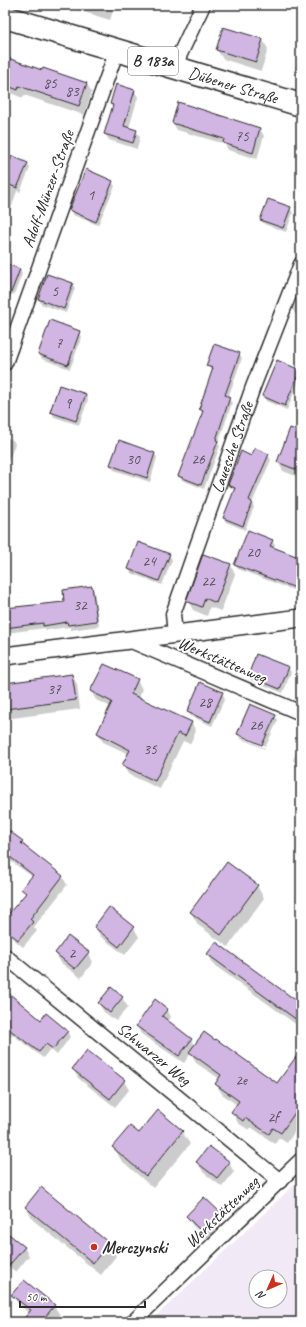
<svg xmlns="http://www.w3.org/2000/svg" width="306" height="1327" font-family="Caveat,sans-serif">
  <style>
    .built { fill: #f1e9f6; fill-rule: evenodd }
    .shadow { fill: #0003 }
    .building { fill: #d1b5e2; stroke: #2b2b2b }
    .lines { fill: none; stroke-linecap: round; stroke-linejoin: round }
    .minor-casing { stroke: #2b2b2b; stroke-width: 17 }
    .tertiary-casing { stroke: #2b2b2b; stroke-width: 20 }
    .primary-casing { stroke: #2b2b2b; stroke-width: 25 }
    .minor { stroke: #fff; stroke-width: 14 }
    .tertiary { stroke: #fff; stroke-width: 17 }
    .primary { stroke: #fff; stroke-width: 22 }
    .poi-dot { fill: #c8321e; stroke: #fff; stroke-width: 1.5 }
    .labels { text-anchor: middle; dominant-baseline: central; stroke-width: 4; stroke-linejoin: round; paint-order: stroke }
    .number-label { font-size: 15px; fill: #544e59 }
    .shield { fill: #fff; stroke: #6b6b6b; stroke-width: 1 }
    .shield-label { font-size: 16px; font-weight: bold; fill: #2b2b2b }
    .street-label { font-size: 17px; fill: #2b2b2b; stroke: #fff }
    .poi-label { font-size: 17px; font-weight: bold; fill: #2b2b2b; stroke: #fff; text-anchor: start }
  </style>
  <rect width="100%" height="100%" fill="#fff"/>
  <filter id="ink" filterUnits="userSpaceOnUse"><feTurbulence type="fractalNoise" baseFrequency=".025" numOctaves="2"/><feDisplacementMap in="SourceGraphic" scale="8" xChannelSelector="R" yChannelSelector="G"/><feConvolveMatrix kernelMatrix="1 2 1 2 8 2 1 2 1" color-interpolation-filters="sRGB"/></filter>
  <g filter="url(#ink)">
    <!-- built -->
    <path class="built" d="M293 1186 301 1189V1322H150ZM256 1277H280V1301H256Z"/>
    <!-- shadow -->
    <path class="shadow" d="M69 5H115L110 20 71 8Z
      M224 28 263 40 268 49 261 71 223 59 217 50Z
      M300 52H301V83L294 73Z
      M5 58 42 72 86 83 92 92 84 115 24 95 23 98 5 91Z
      M134 90 138 97 129 128 136 131 140 137 137 149 109 140 105 134 113 108 111 104Z
      M179 103 260 129 264 136 257 159 228 150 225 144 177 130 173 123Z
      M27 164 30 168 20 192 17 191 5 227V176Z
      M112 182 115 186 98 225 73 215 70 210Z
      M290 208 293 213 286 232 264 224 262 220Z
      M5 264 20 270 22 274 14 295 5 291Z
      M72 284 75 288 66 313 41 304 39 299Z
      M301 290V317L296 315 293 310Z
      M79 332 82 337 70 369 42 359 39 354Z
      M239 354 242 358 228 398 232 403 218 444 220 446 204 489 182 480 179 476 203 414 200 409 213 371 207 366Z
      M299 370 301 376 287 410 266 401 263 396Z
      M60 386 86 395 88 400 79 425 54 417 52 412Z
      M301 433V478L283 471 278 462Z
      M5 437 13 440 15 444 5 471Z
      M155 454 157 458 150 482 114 470 111 465Z
      M268 455 271 460 252 503 254 507 245 530 226 522 224 518 235 491 229 485 252 457Z
      M272 541 275 545 273 548 301 560V593L238 569 235 564Z
      M169 555 172 560 162 585 131 573 129 569Z
      M230 565 235 574 221 611 210 607 207 616 193 610 188 601Z
      M92 587 94 591 99 626 71 630 70 627 46 630 45 628 5 633V610L65 603Z
      M288 668 291 672 283 693 251 680 249 676Z
      M72 675 77 684 80 709 5 719V684Z
      M137 680 142 689 138 698 191 722 196 731 190 744 183 741 160 789 128 774 123 765 129 754 103 742 98 733 111 707 96 700 91 691Z
      M222 693 225 698 212 726 191 716 188 712Z
      M275 716 278 720 266 746 240 735V737L265 748V749L241 739 238 734Z
      M301 742V767L296 764 293 760Z
      M5 829 23 842 27 849 63 877 67 885 34 927 37 931 23 947 5 932V913L8 915 26 894 23 889 33 877 5 857Z
      M257 886 264 898 228 947 198 925 191 912Z
      M110 909 134 928 139 937 125 955 100 936 95 927Z
      M88 953 93 962 81 978 61 963 56 954Z
      M208 954 301 1005V1028L214 965Z
      M111 989 122 998 128 1007 116 1021 104 1012 99 1003Z
      M5 992 41 1021 67 1031 70 1037 57 1055 50 1049 43 1058 12 1034 10 1036 5 1032Z
      M167 1009 171 1017 168 1022 191 1040 195 1046 277 1085 301 1052V1122L287 1143 279 1138 275 1144 251 1127 249 1130 238 1123 232 1112 237 1105 222 1094 216 1084 220 1079 196 1063 191 1053 184 1063 141 1034 137 1026Z
      M73 1069 124 1081 129 1090 115 1107 78 1078Z
      M158 1112 182 1132 190 1144 153 1188 121 1160 114 1148 139 1134Z
      M198 1163H229L234 1172 222 1187 203 1172Z
      M41 1188 109 1244 116 1256 101 1275 33 1220 26 1207Z
      M220 1214 225 1223 208 1240 192 1225 187 1216Z
      M5 1232 24 1247 29 1256 16 1272 5 1263Z
      M13 1295 54 1306 60 1315 54 1322H22L29 1313 18 1304Z"/>
    <!-- building -->
    <path class="building" d="M223 27 263 39 256 62 216 50Z
      M5 57 42 70 43 68 87 83 79 106 19 86 18 90 5 85Z
      M116 84 135 90 124 126 137 130 133 143 104 134 113 105 110 104Z
      M178 102 260 128 253 153 223 143 224 139 172 123Z
      M12 156 28 163 17 188 5 183V173Z
      M86 169 113 181 96 222 69 210Z
      M268 199 291 207 283 228 260 220Z
      M5 263 20 269 6 306H5Z
      M47 274 73 283 64 309 38 299Z
      M50 320 80 331 68 365 38 354Z
      M214 344 240 353 225 395 230 397 216 440 218 441 201 485 178 476 203 411 199 409 213 368 206 366Z
      M277 360 300 370 285 406 262 396Z
      M59 385 86 394 76 421 50 412Z
      M290 428 301 432V460L297 470 277 462Z
      M119 440 155 453 147 478 110 465Z
      M255 448 269 454 249 500 252 502 243 526 223 518 235 488 228 485 241 451 251 456Z
      M248 530 273 540 270 546 301 558V590L234 565Z
      M138 542 170 554 159 581 128 569Z
      M203 554 231 564 216 603 205 598 202 607 186 601Z
      M92 586 97 621 68 625 67 622 43 626V623L5 628V608L64 602 63 590Z
      M256 654 289 667 280 689 248 676Z
      M104 664 138 679 131 694 192 722 185 736 178 733 155 781 122 765 130 750 97 733 112 702 90 691Z
      M72 674 76 700 5 709V683Z
      M200 682 223 692 210 722 187 712Z
      M250 704 276 715 262 745 237 734Z
      M5 828 23 841 21 843 63 876 30 919 33 922 18 940 5 929V918L26 893 21 889 33 875 5 853Z
      M227 862 258 885 221 935 190 912Z
      M109 907 134 927 119 947 94 927Z
      M68 936 89 952 75 969 55 953Z
      M216 942 301 1004V1023L207 954Z
      M111 987 123 997 110 1013 98 1003Z
      M5 990 41 1020 46 1013 68 1031 53 1049 46 1044 39 1052 5 1026Z
      M155 999 168 1009 162 1016 192 1039 179 1056 136 1026Z
      M204 1032 215 1040 216 1039 277 1083 301 1050V1104L281 1133 273 1128 269 1134 245 1118 243 1121 231 1112 239 1101 215 1084 221 1075 189 1052Z
      M87 1050 125 1080 110 1099 72 1069Z
      M158 1110 183 1131 146 1176 112 1147 130 1126 139 1133Z
      M209 1146 230 1162 217 1178 196 1162Z
      M41 1187 109 1243 93 1263 25 1207Z
      M204 1197 221 1213 202 1232 186 1216Z
      M5 1231 25 1247 5 1270Z
      M24 1280 55 1305 41 1322H21L31 1310 11 1295Z"/>
    <g class="lines">
      <defs>
        <g id="minor">
          <path d="M174 67 203 5"/>
          <path d="M5 363 117 50"/>
          <path id="s1" d="M175 634 173 614 253 387 301 264"/>
          <path d="M129 640 301 713"/>
          <path d="M5 956 280 1181"/>
          <path d="M133 1322 301 1160"/>
        </g>
        <path id="tertiary" d="M5 656 301 618"/>
        <g id="primary">
          <path id="s2" d="M5 17 301 105"/>
        </g>
      </defs>
      <!-- minor casing -->
      <use href="#minor" class="minor-casing"/>
      <!-- tertiary casing -->
      <use href="#tertiary" class="tertiary-casing"/>
      <!-- primary casing -->
      <use href="#primary" class="primary-casing"/>
      <!-- minor -->
      <use href="#minor" class="minor"/>
      <!-- tertiary -->
      <use href="#tertiary" class="tertiary"/>
      <!-- primary -->
      <use href="#primary" class="primary"/>
    </g>
  </g>
  <!-- markers -->
  <circle class="poi-dot" cx="94" cy="1247" r="4"/>
  <g class="labels">
    <!-- number labels -->
    <g class="number-label">
      <text x="50" y="83">85</text>
      <text x="72" y="91">83</text>
      <text x="242" y="136">75</text>
      <text x="91" y="195">1</text>
      <text x="55" y="291">5</text>
      <text x="59" y="343">7</text>
      <text x="68" y="403">9</text>
      <text x="133" y="459">30</text>
      <text x="198" y="459">26</text>
      <text x="253" y="552">20</text>
      <text x="149" y="561">24</text>
      <text x="208" y="581">22</text>
      <text x="80" y="605">32</text>
      <text x="54" y="689">37</text>
      <text x="205" y="702">28</text>
      <text x="256" y="725">26</text>
      <text x="150" y="749">35</text>
      <text x="72" y="953">2</text>
      <text x="241" y="1080">2e</text>
      <text x="273" y="1117">2f</text>
    </g>
    <!-- shield labels -->
    <rect class="shield" x="128" y="47" width="50" height="28" rx="3"/>
    <g class="shield-label">
      <text x="153" y="61">B 183a</text>
    </g>
    <!-- street labels -->
    <g class="street-label">
      <text stroke="none"><textPath href="#s2" startOffset="238">Dübener Straße</textPath></text>
      <text transform="translate(48 189) rotate(-70)">Adolf-Münzer-Straße</text>
      <text stroke="none"><textPath href="#s1" startOffset="197">Lauesche Straße</textPath></text>
      <text transform="translate(222 660) rotate(23)">Werkstättenweg</text>
      <text transform="translate(154 1054) rotate(39)">Schwarzer Weg</text>
      <text transform="translate(222 1212) rotate(-44)">Werkstättenweg</text>
    </g>
    <!-- poi labels -->
    <g class="poi-label">
      <text x="102" y="1247">Merczynski</text>
    </g>
  </g>
  <!-- margin -->
  <rect width="306" height="1327" fill="none" stroke="#fff" stroke-width="20"/>
  <rect x="10" y="10" width="286" height="1307" fill="none" stroke="#2b2b2b" stroke-width="1.5" filter="url(#ink)"/>
  <!-- north arrow -->
  <g transform="translate(268 1289) rotate(225)"><circle r="19" fill="#ffffff" stroke="#aaaaaa"/>
  <path d="M0-3L7 15L0 10L-7 15Z" fill="#c8321e"/>
  <text y="-6" font-size="11" font-weight="bold" text-anchor="middle" fill="#2b2b2b">N</text>
  </g>
  <!-- scale -->
  <path d="M20 1301v6h125v-6" fill="none" stroke="#2b2b2b" stroke-width="2"/>
  <text x="26" y="1301" font-size="12" fill="#2b2b2b" stroke="#ffffff" stroke-width="3" paint-order="stroke">50 m</text>
</svg>
